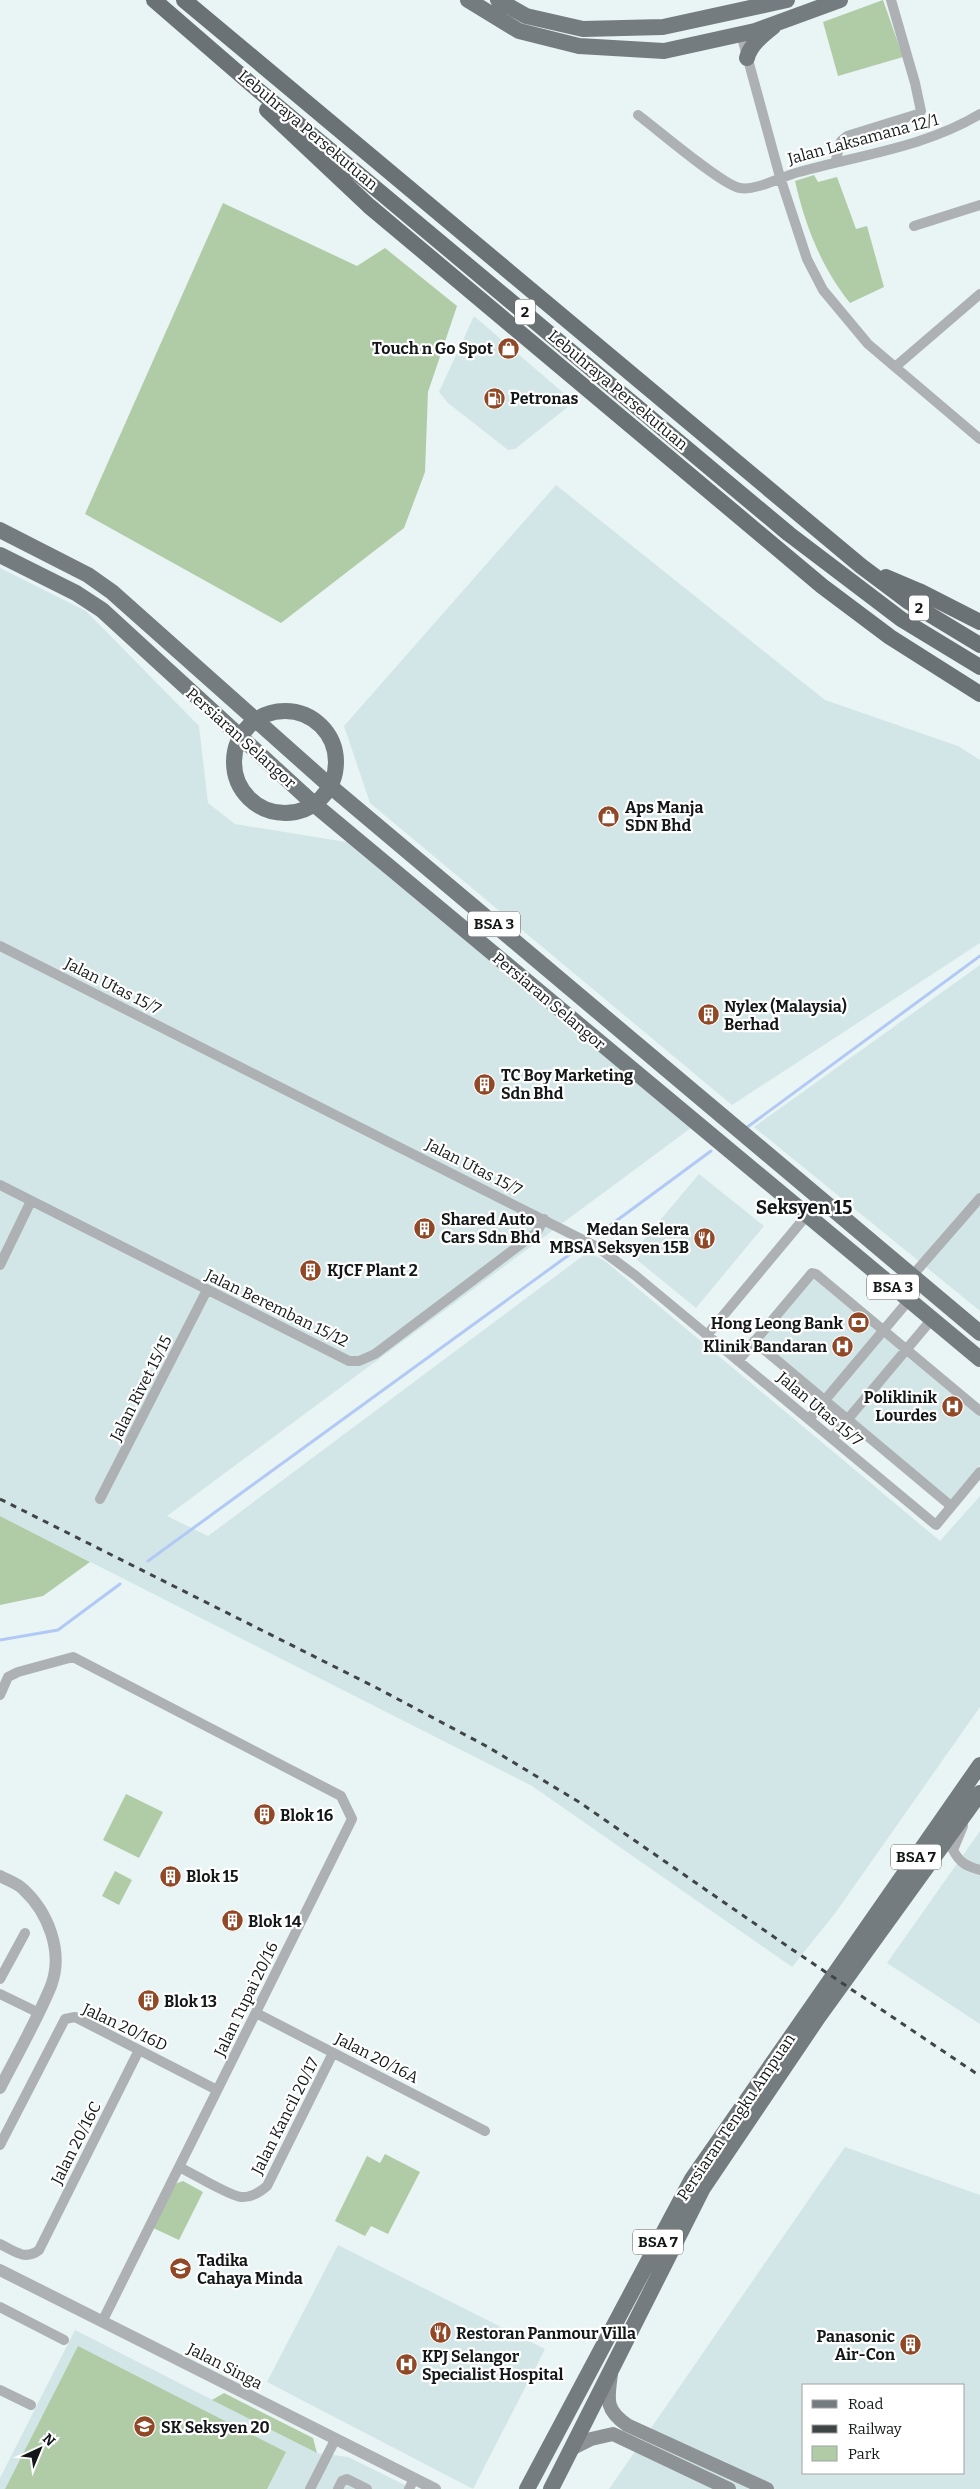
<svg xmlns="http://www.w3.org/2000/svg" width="980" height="2489" font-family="Bitter,serif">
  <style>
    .built { fill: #d3e6e7; fill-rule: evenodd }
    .green { fill: #b0cca7 }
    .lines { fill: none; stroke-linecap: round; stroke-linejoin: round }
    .stream { stroke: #b2c9f5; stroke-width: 3 }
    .minor { stroke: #aeb1b3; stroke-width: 10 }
    .tertiary { stroke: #aeb1b3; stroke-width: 12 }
    .secondary { stroke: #8d9295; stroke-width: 14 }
    .primary { stroke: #757c7f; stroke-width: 16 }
    .trunk { stroke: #6b7276; stroke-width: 16 }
    .rail { stroke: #3f4545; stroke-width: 3; stroke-dasharray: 6 6; stroke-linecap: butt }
    .labels { text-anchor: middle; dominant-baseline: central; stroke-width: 4.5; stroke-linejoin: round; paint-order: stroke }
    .shield { fill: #fff; stroke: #5a5d5d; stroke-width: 1 }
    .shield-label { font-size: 15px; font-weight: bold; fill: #131717 }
    .street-label { font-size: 16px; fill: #131717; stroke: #fff }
    .poi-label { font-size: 16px; font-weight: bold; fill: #131717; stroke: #fff; text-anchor: start }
    .quarter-label { font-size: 19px; font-weight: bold; fill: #131717; stroke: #fff }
  </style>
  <rect width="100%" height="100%" fill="#e9f4f4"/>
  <!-- built -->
  <path class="built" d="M474 316 574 402 515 449 508 450 448 403 439 392Z
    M556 485 825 700 958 746 980 760V943L732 1105 370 803 344 726Z
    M0 568 86 611 199 726 208 803 235 824 352 843 695 1125 167 1516 208 1536 588 1252 605 1261 940 1541 980 1496V1707L836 1912 792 1967 532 1786 0 1516Z
    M980 965V1311L754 1127Z
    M699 1174 764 1226 696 1308 631 1255Z
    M814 1276 980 1415V1465L951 1501 759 1340Z
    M980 1831V2024L887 1963Z
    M845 2147 980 2195V2489H609ZM804 2385H964V2473H804Z
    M338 2245 545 2349 473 2489 267 2382Z
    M75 2330 317 2453 348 2457 413 2489H0V2478Z"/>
  <!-- green -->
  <path class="green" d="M883 0 903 57 838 76 823 22Z
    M814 175 818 182 837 177 856 229 867 226 884 287 850 303C821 267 805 225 795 181Z
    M223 203 357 266 385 248 457 306 428 392 425 472 404 528 281 623 85 514Z
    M0 1516 90 1562 43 1596 0 1605Z
    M126 1794 163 1812 139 1858 103 1840Z
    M115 1871 132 1880 119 1905 102 1896Z
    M385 2154 420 2172 388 2234 371 2226 365 2236 335 2221 367 2156 380 2163Z
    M183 2181 203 2192 179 2240 151 2227 172 2185Z
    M78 2346 286 2452 267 2489H5Z
    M224 2393 313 2438 317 2453 212 2400Z"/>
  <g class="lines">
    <!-- stream -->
    <path class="stream" d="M746 1128 980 956
      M597 1235 711 1151
      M148 1561 573 1252
      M0 1640 58 1630 120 1584"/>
    <!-- minor -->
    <path class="minor" d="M741 34 780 177 807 259 823 290 868 344 980 439
      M638 115C657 129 723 186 740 188 756 191 783 176 799 172 859 155 926 147 980 114
      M835 163 841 141 847 136 918 114 921 111 915 83 891 0
      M914 226 980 205
      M895 367 980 294
      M0 946 597 1247 636 1276 936 1525 980 1472
      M0 1185 349 1361H359L375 1354 537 1232 544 1219
      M0 1265 31 1201
      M912 1276 980 1198
      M707 1335 807 1215
      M754 1341 951 1506
      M738 1361 812 1273 816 1274 980 1411
      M809 1419 909 1300
      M832 1438 932 1319
      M100 1499 207 1290
      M0 1695 8 1677 18 1672 73 1657 341 1796 352 1819 102 2322
      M963 1826 953 1850C960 1863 966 1866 980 1870
      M0 1979 25 1933
      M0 1994 37 2012
      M256 2013 485 2131
      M0 2145 65 2019 75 2017 217 2090
      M179 2167C192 2173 229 2196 241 2197 251 2198 259 2193 267 2186L333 2053
      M0 2244C14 2251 25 2261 39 2250L139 2050
      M0 2307 64 2340
      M0 2390 31 2405
      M310 2489 335 2440
      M338 2489 342 2481 347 2479 367 2489
      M409 2489 414 2479"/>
    <!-- tertiary -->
    <path class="tertiary" d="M0 1876C7 1880 17 1883 23 1889 48 1912 64 1952 51 1986 38 2018 16 2057 0 2088
      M0 2270 435 2489"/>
    <!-- secondary -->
    <path class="secondary" d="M611 2374C608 2399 604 2409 627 2425L767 2489
      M571 2449 591 2439 613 2434 729 2489"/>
    <!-- primary -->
    <path class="primary" d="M468 0 519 31 579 46 664 51 755 31 840 0
      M498 0 526 16 583 29 663 27 787 0
      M747 58C750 45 763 35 773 27
      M0 530 88 575 112 592 330 786 980 1333
      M0 555 76 593 102 610 315 805 980 1359
      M234 762a51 51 0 1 1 102 0a51 51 0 1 1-102 0Z
      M527 2489 692 2179 980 1765
      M551 2489 703 2188 819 2016 980 1793"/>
    <!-- trunk -->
    <path class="trunk" d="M154 0 258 90 789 534 901 619 980 667
      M184 0 861 566 909 602 980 645
      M267 110 369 206 822 586 890 637 980 694
      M886 577 919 591 980 622"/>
    <!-- rail -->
    <path class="rail" d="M0 1499 377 1688 488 1747 579 1802 790 1948 980 2076"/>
  </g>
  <!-- icons -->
  <defs>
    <symbol id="shop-disc" viewBox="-11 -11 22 22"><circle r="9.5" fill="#904827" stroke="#fff"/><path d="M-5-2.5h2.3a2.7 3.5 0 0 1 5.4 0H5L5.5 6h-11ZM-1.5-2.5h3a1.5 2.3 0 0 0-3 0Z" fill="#fff"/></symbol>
    <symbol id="fuel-disc" viewBox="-11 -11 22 22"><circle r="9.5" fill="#904827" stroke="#fff"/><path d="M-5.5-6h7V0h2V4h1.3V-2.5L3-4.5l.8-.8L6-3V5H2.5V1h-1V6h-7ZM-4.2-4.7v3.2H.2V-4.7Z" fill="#fff"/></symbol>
    <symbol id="building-disc" viewBox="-11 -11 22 22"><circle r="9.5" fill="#904827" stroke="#fff"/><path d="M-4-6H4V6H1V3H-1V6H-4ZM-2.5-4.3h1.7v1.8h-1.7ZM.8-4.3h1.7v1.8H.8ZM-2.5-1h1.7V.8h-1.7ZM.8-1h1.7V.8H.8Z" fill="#fff"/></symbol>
    <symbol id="restaurant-disc" viewBox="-11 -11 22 22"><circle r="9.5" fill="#904827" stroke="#fff"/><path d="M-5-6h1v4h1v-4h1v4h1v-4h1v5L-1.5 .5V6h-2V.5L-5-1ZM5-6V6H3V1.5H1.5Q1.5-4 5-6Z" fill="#fff"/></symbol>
    <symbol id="bank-disc" viewBox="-11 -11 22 22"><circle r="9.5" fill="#904827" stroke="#fff"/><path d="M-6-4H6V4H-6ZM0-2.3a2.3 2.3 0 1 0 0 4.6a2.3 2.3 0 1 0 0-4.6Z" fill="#fff"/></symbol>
    <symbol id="hospital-disc" viewBox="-11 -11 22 22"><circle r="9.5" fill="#904827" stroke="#fff"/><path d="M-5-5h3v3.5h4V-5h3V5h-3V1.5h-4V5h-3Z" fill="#fff"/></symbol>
    <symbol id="school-disc" viewBox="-11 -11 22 22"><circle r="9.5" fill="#904827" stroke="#fff"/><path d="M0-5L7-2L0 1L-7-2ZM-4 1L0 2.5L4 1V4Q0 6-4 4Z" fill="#fff"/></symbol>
  </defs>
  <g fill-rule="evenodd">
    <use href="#shop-disc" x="496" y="336" width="25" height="25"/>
    <use href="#fuel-disc" x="482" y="386" width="25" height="25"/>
    <use href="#shop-disc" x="596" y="804" width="25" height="25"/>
    <use href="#building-disc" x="696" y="1002" width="25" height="25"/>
    <use href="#building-disc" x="472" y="1072" width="25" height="25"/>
    <use href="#building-disc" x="412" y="1216" width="25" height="25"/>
    <use href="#restaurant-disc" x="692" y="1226" width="25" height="25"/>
    <use href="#building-disc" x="298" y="1258" width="25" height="25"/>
    <use href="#bank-disc" x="846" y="1310" width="25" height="25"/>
    <use href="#hospital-disc" x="830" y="1334" width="25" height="25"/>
    <use href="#hospital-disc" x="940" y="1394" width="25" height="25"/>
    <use href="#building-disc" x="252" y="1802" width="25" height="25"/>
    <use href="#building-disc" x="158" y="1864" width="25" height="25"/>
    <use href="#building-disc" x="220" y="1908" width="25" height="25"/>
    <use href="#building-disc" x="136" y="1988" width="25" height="25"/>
    <use href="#school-disc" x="168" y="2256" width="25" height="25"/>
    <use href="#restaurant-disc" x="428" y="2320" width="25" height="25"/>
    <use href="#building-disc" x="898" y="2332" width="25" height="25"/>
    <use href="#hospital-disc" x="394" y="2352" width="25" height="25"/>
    <use href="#school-disc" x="132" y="2414" width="25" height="25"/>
  </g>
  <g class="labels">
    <!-- shield labels -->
    <g class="shield">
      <rect x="515" y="299.5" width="20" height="25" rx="4"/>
      <rect x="909" y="595.5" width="20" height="25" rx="4"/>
      <rect x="468" y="911.5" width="52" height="25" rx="4"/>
      <rect x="867" y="1274.5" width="52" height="25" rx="4"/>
      <rect x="891" y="1844.5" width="50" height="25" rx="4"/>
      <rect x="633" y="2229.5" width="50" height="25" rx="4"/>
    </g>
    <g class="shield-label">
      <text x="525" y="312">2</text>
      <text x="919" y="608">2</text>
      <text x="494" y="924">BSA 3</text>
      <text x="893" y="1287">BSA 3</text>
      <text x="916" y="1857">BSA 7</text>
      <text x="658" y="2242">BSA 7</text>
    </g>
    <!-- street labels -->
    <g class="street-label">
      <text transform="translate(308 130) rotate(40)">Lebuhraya Persekutuan</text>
      <text transform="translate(863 139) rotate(-15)">Jalan Laksamana 12/1</text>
      <text transform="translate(618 390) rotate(40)">Lebuhraya Persekutuan</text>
      <text transform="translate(241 738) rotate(42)">Persiaran Selangor</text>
      <text transform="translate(113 986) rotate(27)">Jalan Utas 15/7</text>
      <text transform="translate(549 1001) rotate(40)">Persiaran Selangor</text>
      <text transform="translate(474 1167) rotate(27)">Jalan Utas 15/7</text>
      <text transform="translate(277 1308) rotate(26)">Jalan Beremban 15/12</text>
      <text transform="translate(141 1388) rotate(-63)">Jalan Rivet 15/15</text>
      <text transform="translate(820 1409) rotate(40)">Jalan Utas 15/7</text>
      <text transform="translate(246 1999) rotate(-64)">Jalan Tupai 20/16</text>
      <text transform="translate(125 2027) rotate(25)">Jalan 20/16D</text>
      <text transform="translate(377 2058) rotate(27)">Jalan 20/16A</text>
      <text transform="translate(285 2116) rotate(-63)">Jalan Kancil 20/17</text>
      <text transform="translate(736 2117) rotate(-56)">Persiaran Tengku Ampuan</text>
      <text transform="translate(76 2143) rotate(-63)">Jalan 20/16C</text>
      <text transform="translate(225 2366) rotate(27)">Jalan Singa</text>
    </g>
    <!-- poi labels -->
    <g class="poi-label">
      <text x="493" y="348" text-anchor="end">Touch n Go Spot</text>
      <text x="510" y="398">Petronas</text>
      <text x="625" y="807">Aps Manja<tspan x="625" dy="18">SDN Bhd</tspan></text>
      <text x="724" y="1006">Nylex (Malaysia)<tspan x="724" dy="18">Berhad</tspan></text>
      <text x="501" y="1075">TC Boy Marketing<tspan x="501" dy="18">Sdn Bhd</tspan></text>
      <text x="441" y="1219">Shared Auto<tspan x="441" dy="18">Cars Sdn Bhd</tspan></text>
      <text x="689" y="1229" text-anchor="end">Medan Selera<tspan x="689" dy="18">MBSA Seksyen 15B</tspan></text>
      <text x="327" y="1270">KJCF Plant 2</text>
      <text x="843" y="1323" text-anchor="end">Hong Leong Bank</text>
      <text x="827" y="1346" text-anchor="end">Klinik Bandaran</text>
      <text x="937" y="1397" text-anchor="end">Poliklinik<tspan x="937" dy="18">Lourdes</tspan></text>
      <text x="280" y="1815">Blok 16</text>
      <text x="186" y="1876">Blok 15</text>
      <text x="248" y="1921">Blok 14</text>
      <text x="164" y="2001">Blok 13</text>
      <text x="197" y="2260">Tadika<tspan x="197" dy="18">Cahaya Minda</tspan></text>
      <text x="456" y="2333">Restoran Panmour Villa</text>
      <text x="895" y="2336" text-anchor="end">Panasonic<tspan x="895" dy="18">Air-Con</tspan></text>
      <text x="422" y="2356">KPJ Selangor<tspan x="422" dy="18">Specialist Hospital</tspan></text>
      <text x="161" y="2427">SK Seksyen 20</text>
    </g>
    <!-- quarter labels -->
    <g class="quarter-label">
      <text x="804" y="1207">Seksyen 15</text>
    </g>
  </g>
  <!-- legend -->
  <rect x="802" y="2384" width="162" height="90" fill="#ffffff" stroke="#a1a2a2"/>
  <rect x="812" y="2400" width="25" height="8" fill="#757c7f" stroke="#a1a2a2"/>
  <text x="848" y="2409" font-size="15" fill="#131717">Road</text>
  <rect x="812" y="2425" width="25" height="8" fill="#3f4545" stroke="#a1a2a2"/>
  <text x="848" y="2434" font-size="15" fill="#131717">Railway</text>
  <rect x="812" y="2446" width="25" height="15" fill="#b0cca7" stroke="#a1a2a2"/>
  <text x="848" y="2459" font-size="15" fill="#131717">Park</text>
  <!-- north arrow -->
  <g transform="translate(40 2449) rotate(44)" stroke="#ffffff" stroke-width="4" paint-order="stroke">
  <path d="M0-4L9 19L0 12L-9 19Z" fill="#131717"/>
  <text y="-8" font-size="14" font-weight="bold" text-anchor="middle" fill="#131717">N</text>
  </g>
</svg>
